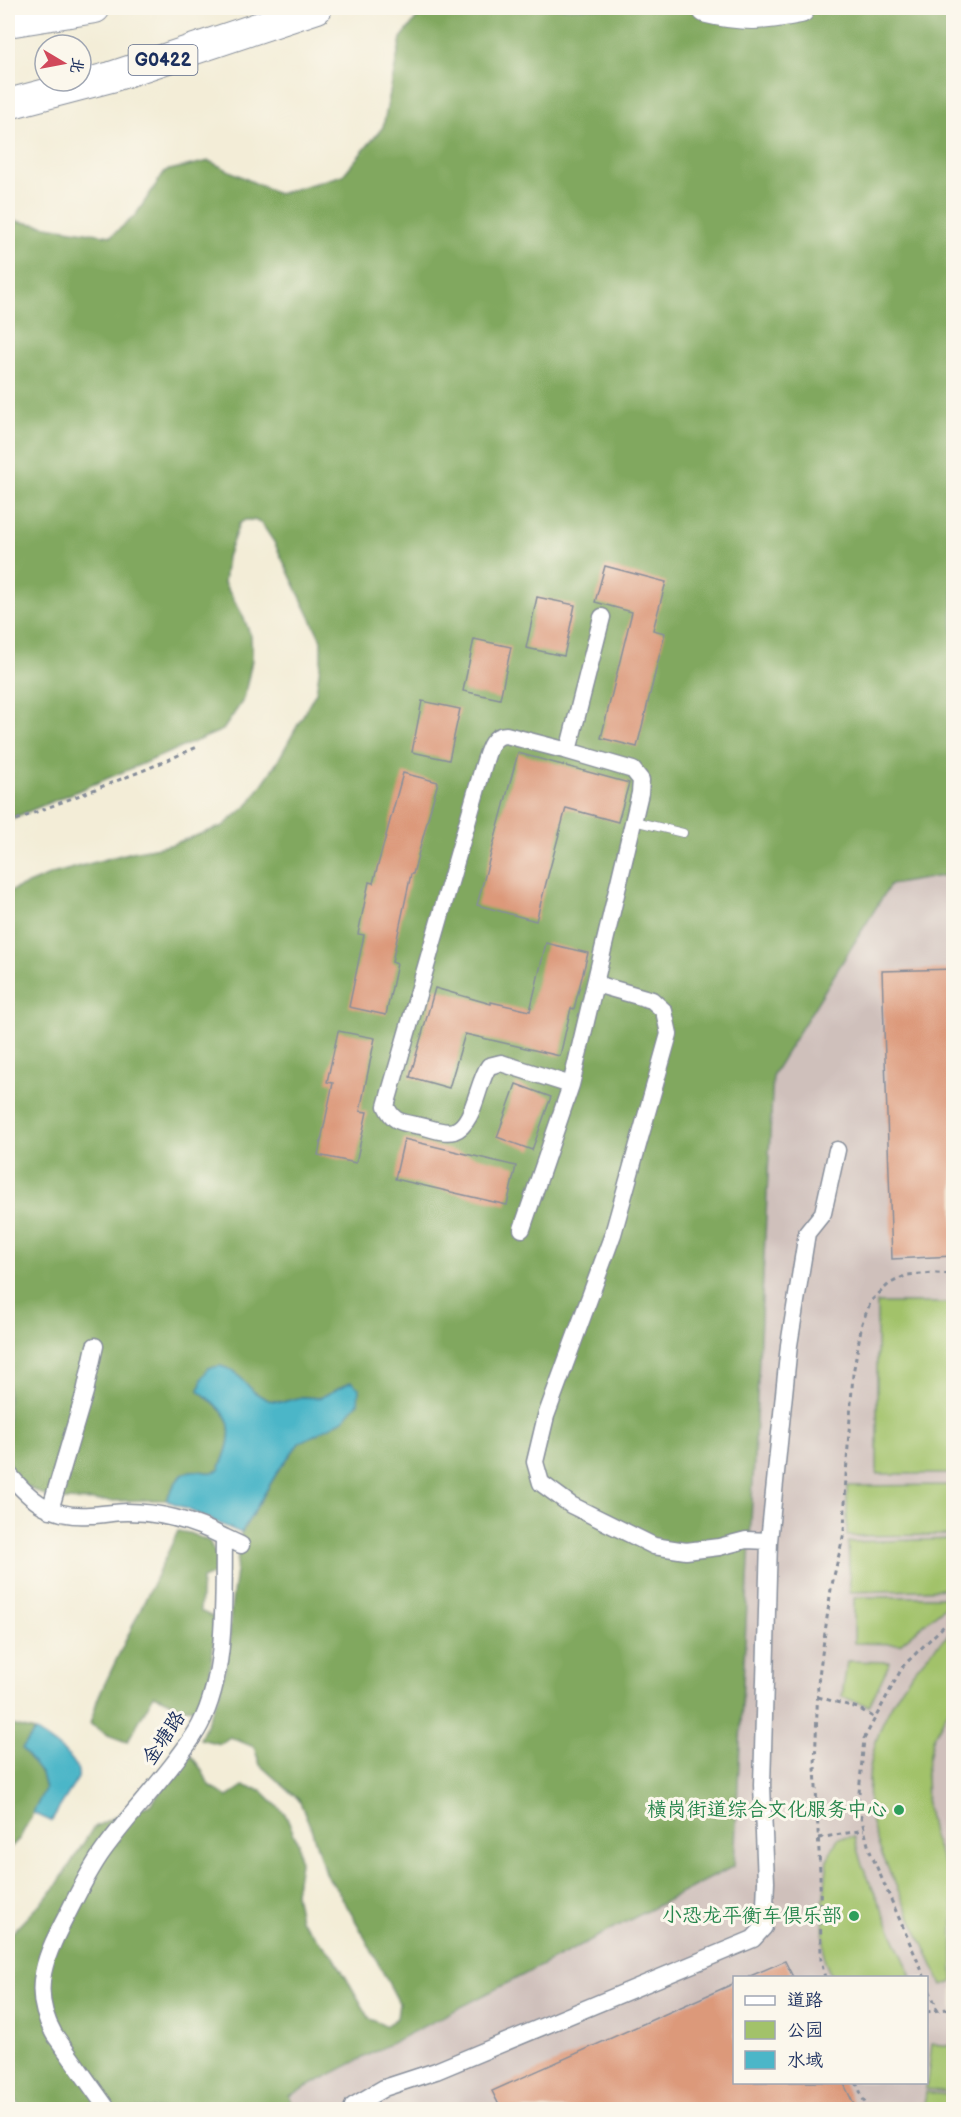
<svg xmlns="http://www.w3.org/2000/svg" width="961" height="2117" font-family="'Balsamiq Sans','LXGW WenKai TC',sans-serif">
  <style>
    .industrial { fill: #cfc0bb; fill-rule: evenodd }
    .green { fill: #a2c26a; stroke: #5e7864; stroke-width: 1.5 }
    .forest { fill: #81a85e; stroke: #4e6c5e; stroke-width: 1.5 }
    .water { fill: #4bb6c8; stroke: #337293; stroke-width: 1.5 }
    .building { fill: #dc997a }
    .lines { fill: none; stroke-linecap: round; stroke-linejoin: round }
    .service-casing { stroke: #878e9a; stroke-width: 10 }
    .minor-casing { stroke: #878e9a; stroke-width: 19 }
    .motorway-casing { stroke: #878e9a; stroke-width: 32 }
    .path { stroke: #878e9a; stroke-width: 3; stroke-dasharray: 4.5 4.5; stroke-linecap: butt }
    .service { stroke: #fff; stroke-width: 8 }
    .minor { stroke: #fff; stroke-width: 16 }
    .motorway { stroke: #fff; stroke-width: 30 }
    .leisure-dot { fill: #2e9e5b; stroke: #fbf7ec; stroke-width: 2 }
    .labels { text-anchor: middle; dominant-baseline: central; stroke-width: 6; stroke-linejoin: round; paint-order: stroke }
    .shield { fill: #fbf7ec; stroke: #5e6b89; stroke-width: 1.5 }
    .shield-label { font-size: 18px; font-weight: bold; fill: #1b2f5e }
    .street-label { font-size: 20px; fill: #1b2f5e; stroke: #fbf7ec }
    .leisure-label { font-size: 20px; fill: #27864d; stroke: #fbf7ec; text-anchor: end }
  </style>
  <rect width="100%" height="100%" fill="#fbf7ec"/>
  <filter id="ink" filterUnits="userSpaceOnUse"><feTurbulence type="fractalNoise" baseFrequency=".0167" numOctaves="2"/><feDisplacementMap in="SourceGraphic" scale="12" xChannelSelector="R" yChannelSelector="G"/><feConvolveMatrix kernelMatrix="1 2 1 2 8 2 1 2 1" color-interpolation-filters="sRGB"/></filter>
  <filter id="wash" filterUnits="userSpaceOnUse"><feTurbulence type="fractalNoise" baseFrequency=".008" numOctaves="4" result="noise"/><feDisplacementMap in="SourceGraphic" scale="24" xChannelSelector="R" yChannelSelector="G"/><feGaussianBlur stdDeviation="1.35" result="paint"/><feColorMatrix in="noise" values="0 0 0 0 0 0 0 0 0 0 0 0 0 0 0 0 0 1.4 0 .05"/><feComposite in="paint" operator="in"/></filter>
  <g filter="url(#wash)">
    <rect width="100%" height="100%" fill="#f3edd7"/>
    <!-- industrial -->
    <path class="industrial" d="M953 874V2109L295 2110 289 2097 734 1866 773 1074 891 884ZM734 1978H926V2082H734Z"/>
    <!-- green -->
    <path class="green" d="M877 1303H953V1474H877Z
      M953 1485V1535L847 1536V1486Z
      M953 1539V1589L850 1592 848 1542Z
      M854 1597H953L954 1599 900 1644 854 1643Z
      M953 1631V1703L945 1716 933 1739 926 1773 927 1807 932 1834 953 1887V1982L942 1986C928 1954 913 1922 898 1890 887 1866 874 1840 870 1814 860 1741 900 1676 953 1631Z
      M847 1661 890 1662 869 1706 842 1697Z
      M854 1837 861 1862 912 1977H831L824 1958 823 1905 828 1858 838 1838Z
      M932 2044 953 2046V2093L926 2089Z
      M926 2092 953 2096V2109H923Z"/>
    <!-- forest -->
    <path class="forest" d="M425 8H953V874L890 885 773 1074 734 1866 289 2096 295 2109H21L8 2084V1937L55 1888 93 1828 122 1813 151 1805 188 1752 202 1770 209 1785 227 1797 243 1786 261 1790 285 1814 298 1843 300 1863 295 1893 300 1920 334 1957 370 2019 385 2026 397 2018 399 2003 358 1925 340 1894 325 1873 311 1828 299 1800 260 1765 254 1747 230 1737 220 1744 200 1739 221 1689 229 1651 231 1609 241 1533 278 1471 299 1443 317 1432 351 1382 320 1398 302 1397 283 1402 267 1400 254 1392 234 1371 199 1390C207 1398 217 1406 224 1414 236 1430 226 1454 219 1470 205 1476 203 1469 191 1471 178 1473 172 1490 166 1500L107 1501 53 1500 8 1477V892L52 874 132 852 170 845 223 826 248 805 276 764 316 692 321 659V640L274 542 262 524 254 520H245L239 524 227 557 224 583 242 614 251 636 252 660 244 699 223 730 8 820V220L111 236 135 216 165 171 209 161 278 194 343 175 383 127 401 38Z
      M178 1531 189 1533 209 1541 218 1559 215 1574 202 1579 200 1611 213 1617C215 1651 212 1677 199 1709L183 1708 154 1695 127 1742 108 1735 90 1724 98 1698Z
      M8 1724 35 1731 22 1749 41 1773 45 1789 20 1838 8 1850Z"/>
    <!-- water -->
    <path class="water" d="M221 1366 234 1371 254 1392 267 1400 283 1402 302 1397 320 1398 351 1382 359 1388 358 1403 343 1420 299 1443 278 1471 241 1533 166 1500C172 1490 178 1473 191 1471 203 1469 205 1476 219 1470 226 1454 236 1430 224 1414 217 1405 207 1398 199 1390L202 1379 208 1368Z
      M35 1731C49 1741 82 1759 78 1778L51 1821 33 1813 45 1789 41 1773 22 1749Z"/>
    <g id="blocks">
      <!-- building -->
      <path class="building" d="M605 566 666 582 653 630 665 633 637 747 601 738 632 612 595 602Z
        M537 597 575 605 564 656 526 648Z
        M474 639 511 647 500 699 463 691Z
        M422 701 460 709 449 760 412 752Z
        M518 753 629 783 618 822 566 808 536 921 477 905Z
        M403 773 438 782 413 874H411L392 962 397 964 386 1015 349 1007 364 935 358 934 369 882 373 883Z
        M546 943 588 953 574 1009 571 1008 560 1056 465 1034 449 1088 410 1077 435 988 491 1004V1002L530 1011Z
        M954 969V1256L892 1259 882 971Z
        M338 1031 375 1038 360 1111 367 1112 356 1163 318 1155 333 1083 327 1082Z
        M516 1084 551 1097 532 1150 497 1137Z
        M404 1139 516 1166 507 1205 395 1179Z
        M785 1961 793 1977H748Z
        M735 1983V2082H843L856 2109H501L492 2091Z"/>
    </g>
  </g>
  <g filter="url(#ink)">
    <use href="#blocks" fill-opacity="0" stroke="#878e9a" stroke-width="1.5"/>
    <g class="lines">
      <defs>
        <path id="service" d="M634 821 683 833"/>
        <path id="minor" d="M568 751 633 770 641 780 640 793 571 1085 501 1063 489 1066C477 1082 475 1124 454 1131 444 1134 430 1128 421 1126 403 1122 394 1124 386 1106L484 764C488 752 491 735 506 735L568 751 602 617
          M522 1229 571 1085
          M8 1473C31 1501 51 1518 90 1515 102 1515 114 1512 127 1512 161 1512 193 1521 224 1537 223 1596 228 1671 200 1725 194 1737 185 1748 177 1759 153 1791 126 1819 103 1851 90 1869 79 1891 69 1911 47 1953 28 1988 54 2034L108 2110
          M50 1510 85 1392 95 1346
          M224 1537 241 1545
          M769 1541 789 1345 807 1233 823 1213 837 1150
          M352 2110 353 2106 384 2088 436 2071 753 1939 764 1927 766 1882 762 1785 769 1541 746 1540 719 1547 686 1551 654 1546 571 1505 541 1483 535 1462 546 1416 613 1234 669 1034 664 1011 652 1000 596 984"/>
        <path id="motorway" d="M707 8C743 17 765 15 800 8
          M8 22 95 8
          M8 104 111 77 317 8"/>
      </defs>
      <!-- service casing -->
      <use href="#service" class="service-casing"/>
      <!-- minor casing -->
      <use href="#minor" class="minor-casing"/>
      <!-- motorway casing -->
      <use href="#motorway" class="motorway-casing"/>
      <!-- path -->
      <path class="path" d="M8 823 147 769 197 747
        M818 1697 858 1708 875 1718
        M819 1838 864 1830
        M825 1978 821 1960 820 1873 815 1766 818 1683 831 1589 844 1533 846 1475 853 1374 862 1323 871 1301 889 1284 907 1275 936 1273 954 1274
        M925 1978 869 1849 858 1804 864 1739 903 1666 948 1622 954 1619
        M926 1982 938 2011
        M926 2012 954 2008
        M856 2082 868 2110"/>
      <!-- service -->
      <use href="#service" class="service"/>
      <!-- minor -->
      <use href="#minor" class="minor"/>
      <!-- motorway -->
      <use href="#motorway" class="motorway"/>
    </g>
  </g>
  <!-- markers -->
  <g class="leisure-dot">
    <circle cx="899" cy="1810" r="6"/>
    <circle cx="854" cy="1916" r="6"/>
  </g>
  <g class="labels">
    <!-- shield labels -->
    <rect class="shield" x="128.5" y="45" width="69" height="30" rx="4.5"/>
    <g class="shield-label">
      <text x="163" y="60">G0422</text>
    </g>
    <!-- street labels -->
    <g class="street-label">
      <text transform="translate(164 1738) rotate(-56)">金塘路</text>
    </g>
    <!-- leisure labels -->
    <g class="leisure-label">
      <text x="887" y="1810">横岗街道综合文化服务中心</text>
      <text x="842" y="1916">小恐龙平衡车俱乐部</text>
    </g>
  </g>
  <!-- margin -->
  <rect width="961" height="2117" fill="none" stroke="#fbf7ec" stroke-width="30"/>
  <!-- legend -->
  <rect x="733" y="1976" width="195" height="108" fill="#fbf7ec" stroke="#a1a7b3" stroke-width="1.5"/>
  <rect x="745" y="1996" width="30" height="9" fill="#ffffff" stroke="#a1a7b3" stroke-width="1.5"/>
  <text x="787" y="2006" font-size="18" fill="#1b2f5e">道路</text>
  <rect x="745" y="2021" width="30" height="18" fill="#a2c26a" stroke="#a1a7b3" stroke-width="1.5"/>
  <text x="787" y="2036" font-size="18" fill="#1b2f5e">公园</text>
  <rect x="745" y="2051" width="30" height="18" fill="#4bb6c8" stroke="#a1a7b3" stroke-width="1.5"/>
  <text x="787" y="2066" font-size="18" fill="#1b2f5e">水域</text>
  <!-- north arrow -->
  <g transform="translate(63 63) rotate(100)"><circle r="28" fill="#fbf7ec" stroke="#a1a7b3" stroke-width="1.5"/>
  <path d="M0-4.5L10 22L0 15L-10 22Z" fill="#d1495b"/>
  <text y="-9" font-size="16" font-weight="bold" text-anchor="middle" fill="#1b2f5e">北</text>
  </g>
</svg>
